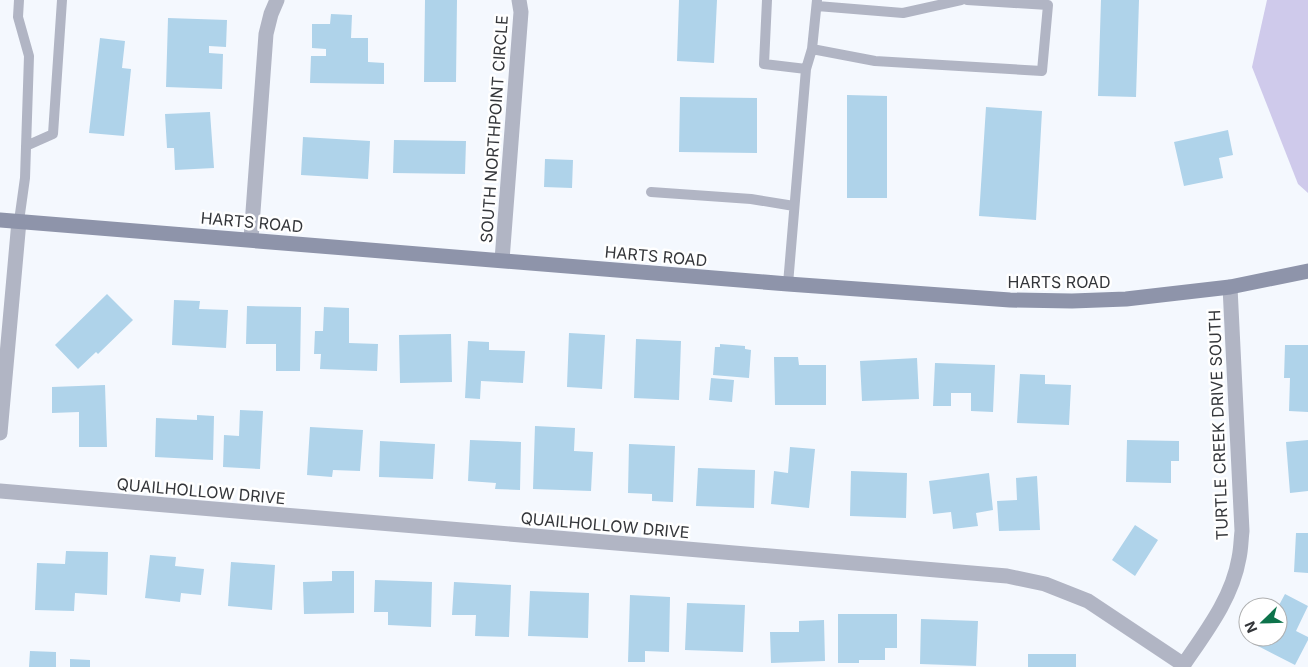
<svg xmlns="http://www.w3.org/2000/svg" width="1308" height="667" font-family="Inter,sans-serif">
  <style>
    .green { fill: #cfcaeb }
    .building { fill: #afd3ea }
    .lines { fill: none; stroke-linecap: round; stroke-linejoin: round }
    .lane { stroke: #b1b5c4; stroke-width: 10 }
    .street { stroke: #b1b5c4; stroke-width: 15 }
    .secondary { stroke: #8e94aa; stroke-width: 15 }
    .labels { text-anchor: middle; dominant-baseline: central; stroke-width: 5; stroke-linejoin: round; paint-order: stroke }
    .street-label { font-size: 16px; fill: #34363a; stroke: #fff }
  </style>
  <rect width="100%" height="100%" fill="#f4f8fe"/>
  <!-- green -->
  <path class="green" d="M1267 0H1308V193L1298 184 1252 67Z"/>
  <!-- building -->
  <path class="building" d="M425 0H457L456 82H424Z
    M679 0H717L714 63 677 61Z
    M1101 0H1139L1136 97 1098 96Z
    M331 14 352 15 351 38H368V62L384 63V84L310 83 311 56H326V49L312 48V24H330Z
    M168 18 227 20 226 47 209 46V53L223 54 222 89 166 87Z
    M100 38 125 41 122 68 131 69 124 136 89 133Z
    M847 95 887 96V198H847Z
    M680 97 757 98V153L679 152Z
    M986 107 1042 111 1036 220 979 216Z
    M210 112 214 168 175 170 174 148H167L165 114Z
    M1228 130 1233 155 1219 158 1223 178 1184 186 1174 142Z
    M303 137 370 141 368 179 301 175Z
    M394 140 466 141 465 174 393 173Z
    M545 159 573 160 572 188 544 187Z
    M107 294 133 320 98 354 96 352 78 369 55 345Z
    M174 300 200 301 199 309 228 310 226 348 172 345Z
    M247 306 301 307 300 371H276V344H246Z
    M324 307 349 308V343L378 344 377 371 320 369 321 354H314L315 331H323Z
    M569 333 605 335 602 389 567 387Z
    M451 334 452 382 400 383 399 335Z
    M636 339 681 341 679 400 634 398Z
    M468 341 489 342V350L525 351 523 383 481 381 480 399 465 398Z
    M720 344 745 346V349L751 350 749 378 713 375 715 347H720Z
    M1285 345H1308V412L1289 411 1290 378H1284Z
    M774 357H798L799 365H826V405H775Z
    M917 358 919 399 862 401 860 361Z
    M935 363 995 365 993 412 971 411V393H951V406H933Z
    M1020 374 1045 375V384L1071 385 1069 425 1017 423Z
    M711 378 734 380 732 402 709 400Z
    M105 385 107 447H79V412L52 413V387Z
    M240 410 263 411 260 469 223 467 224 435 239 436Z
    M197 415 214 416 213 460 155 457 156 418 197 420Z
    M535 426 575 428 574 451 593 452 591 491 533 489Z
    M310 427 363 430 360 471 333 470 332 477 307 475Z
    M470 440 521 442 520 490 495 489 496 483 468 481Z
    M1127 440 1179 441V461H1171V483L1126 482Z
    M1308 440V491L1290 493 1286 442Z
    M380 441 435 444 433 479 379 477Z
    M629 444 675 446 673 502 652 501V494L628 493Z
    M790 447 815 449 809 508 771 504 774 471 788 473Z
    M698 468 755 470 754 508 696 506Z
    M851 471 907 473 906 518 850 516Z
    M989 473 993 510 976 513 978 526 953 529 951 512 933 514 929 481Z
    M1037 476 1040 530 999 531 997 501 1017 500 1016 478Z
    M1135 525 1158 540 1135 576 1112 560Z
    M1296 533H1308V573L1294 572Z
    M66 551 108 552 107 595 75 593 74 611 35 610 37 563 65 564Z
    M150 555 176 557 175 566 204 569 201 595 181 593 180 602 145 598Z
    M231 562 275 565 272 610 228 606Z
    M332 571H354V613L304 614 303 582 332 581Z
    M375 580 432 582 431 627 388 625V612H374Z
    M454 582 511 585 509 637 475 636 476 615H452Z
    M530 591 589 593 588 638 528 636Z
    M1285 594 1308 606 1296 631 1308 637V640L1295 665 1258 646 1263 637H1278V607Z
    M630 595 670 597 669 652 645 651V662H628Z
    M687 603 745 605 743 652 685 650Z
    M838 614H897V648H885V660H859V663H838Z
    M921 619 978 621 976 666 920 664Z
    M824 620 825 661 771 663 770 632H799V621Z
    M30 651 56 652V667H29Z
    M1028 654H1076V667H1028Z
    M70 659 90 660V667H70Z"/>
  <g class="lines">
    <!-- lane -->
    <path class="lane" d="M767 0 764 64 806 69
      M817 6 903 13 961 0
      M812 49 875 61 1042 71 1048 5 967 0
      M26 146 53 134 62 0
      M651 192 751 199 794 206
      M19 221 25 178 29 56 18 17 19 0
      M788 284 806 69 812 49 817 0"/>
    <!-- street -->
    <path class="street" d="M251 239 266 34 271 14 277 0
      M502 260 521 12 519 0
      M0 433 19 221
      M0 491 1007 576 1045 584 1088 601 1184 665
      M1182 667C1205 633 1232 599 1239 558 1241 549 1241 539 1242 531L1230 287"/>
    <!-- secondary -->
    <path class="secondary" d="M0 220 788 284 1010 300 1072 301 1126 299 1230 287 1308 271"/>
  </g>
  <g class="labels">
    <!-- street labels -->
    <g class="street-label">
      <text transform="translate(494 129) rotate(-86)">SOUTH NORTHPOINT CIRCLE</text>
      <text transform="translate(252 222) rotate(5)">HARTS ROAD</text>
      <text transform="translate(656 256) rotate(5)">HARTS ROAD</text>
      <text x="1059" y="282">HARTS ROAD</text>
      <text transform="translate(1218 425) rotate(-92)">TURTLE CREEK DRIVE SOUTH</text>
      <text transform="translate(201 491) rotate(5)">QUAILHOLLOW DRIVE</text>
      <text transform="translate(605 525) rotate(5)">QUAILHOLLOW DRIVE</text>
    </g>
  </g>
  <!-- north arrow -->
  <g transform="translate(1263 622) rotate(247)"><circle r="24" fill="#ffffff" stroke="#aeafb0"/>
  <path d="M0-4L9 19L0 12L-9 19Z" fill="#0d734b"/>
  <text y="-8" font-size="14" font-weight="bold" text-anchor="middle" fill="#34363a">N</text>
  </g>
</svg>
